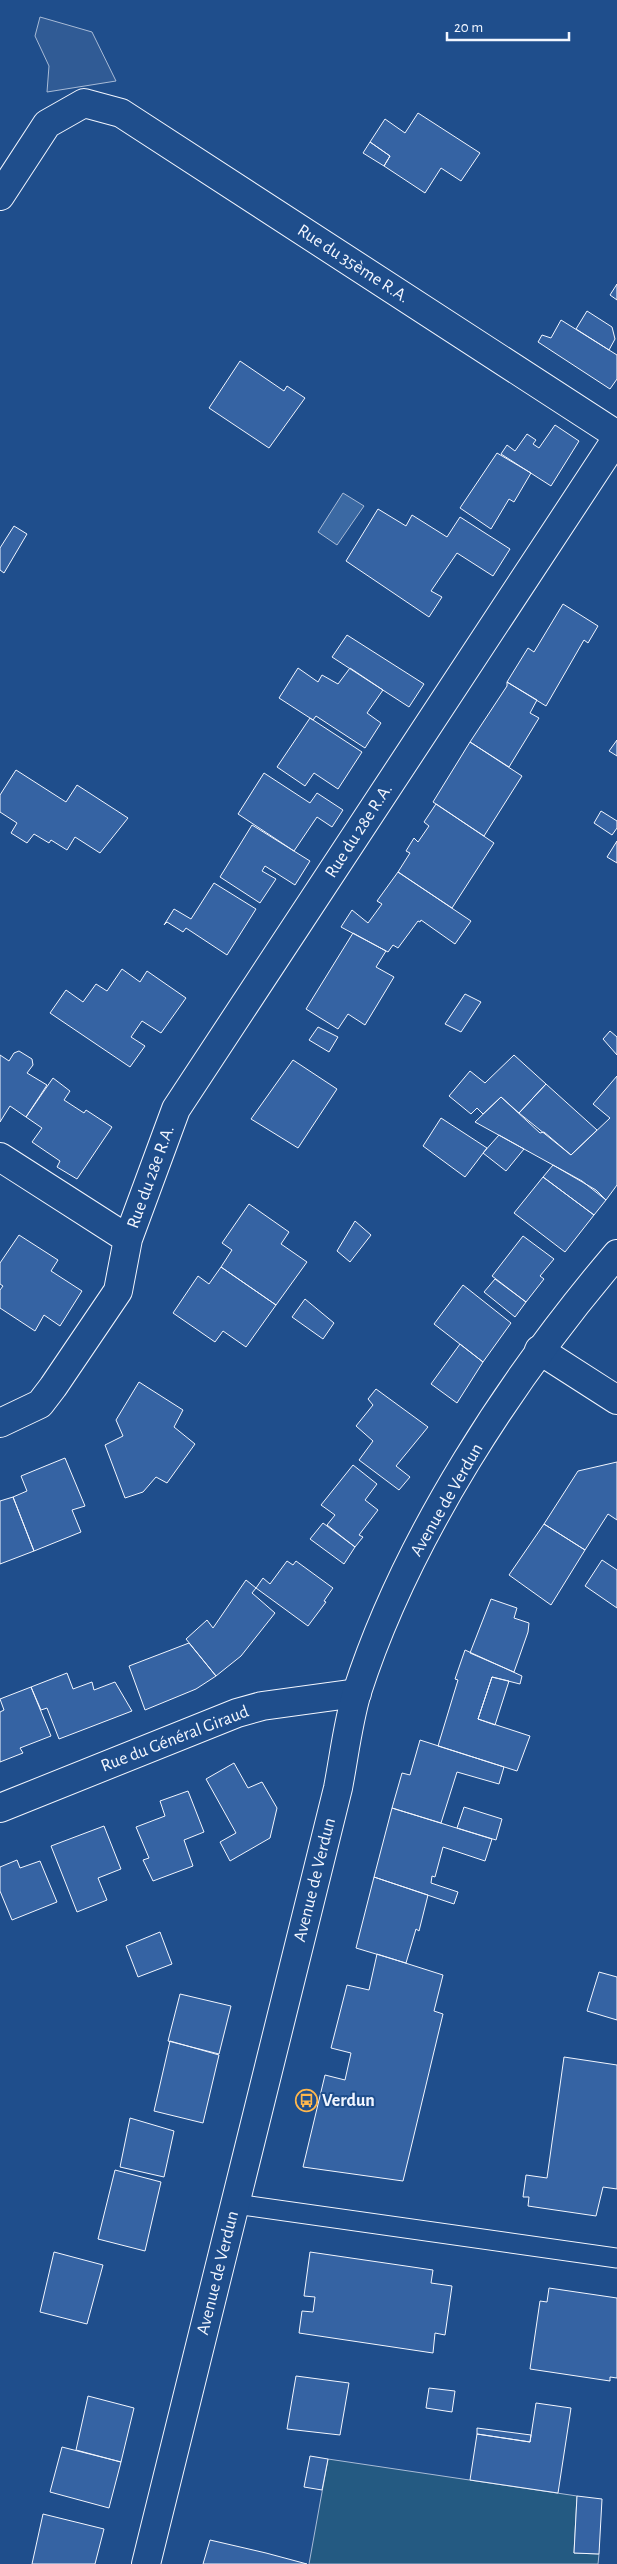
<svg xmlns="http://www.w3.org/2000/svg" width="617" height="2564" font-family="'Alegreya Sans',sans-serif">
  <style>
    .green { fill: #245a82; stroke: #a8bbd7 }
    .parking { fill: #305b95; stroke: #a8bbd7 }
    .water { fill: #3b69a3; stroke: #a8bbd7 }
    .building { fill: #3563a3; stroke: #f2f6ff }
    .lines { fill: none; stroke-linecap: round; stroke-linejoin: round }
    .service-casing { stroke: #f2f6ff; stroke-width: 21 }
    .minor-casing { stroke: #f2f6ff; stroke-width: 30 }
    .tertiary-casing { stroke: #f2f6ff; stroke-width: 30 }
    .secondary-casing { stroke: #f2f6ff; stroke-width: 30 }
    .service { stroke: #1f4e8c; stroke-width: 19 }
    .minor { stroke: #1f4e8c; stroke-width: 28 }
    .tertiary { stroke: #1f4e8c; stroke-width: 28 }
    .secondary { stroke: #1f4e8c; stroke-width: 28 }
    .labels { text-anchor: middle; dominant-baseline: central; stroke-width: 4; stroke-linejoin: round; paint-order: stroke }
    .street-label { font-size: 18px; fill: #f2f6ff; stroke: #1f4e8c }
    .poi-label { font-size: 18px; font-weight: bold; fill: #f2f6ff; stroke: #1f4e8c; text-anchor: start }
  </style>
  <rect width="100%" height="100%" fill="#1f4e8c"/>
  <!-- green -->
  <path class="green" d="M328 2459 577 2496 574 2553 599 2554 598 2564H309Z"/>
  <!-- parking -->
  <path class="parking" d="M40 17 92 32 116 81 47 92 49 66 35 36Z"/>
  <!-- water -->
  <path class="water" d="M343 493 364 506 337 545 318 532Z"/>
  <!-- building -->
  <path class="building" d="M418 113 480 153 461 181 441 168 425 193 384 166 390 156 370 142 385 119 405 133Z
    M370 142 390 156 384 166 363 153Z
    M617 284V300L610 295Z
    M587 311 612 327 615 339 609 350 576 329Z
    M561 320 617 355V379L610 389 538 342 542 335 551 338Z
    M240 361 284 391 287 386 305 398 269 448 209 408Z
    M555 425 579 441 551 486 501 454 507 445 515 451 527 434 536 440 533 444 539 448Z
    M497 453 531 473 514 502 509 499 491 529 460 508Z
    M378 509 406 526 412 515 447 537 460 517 510 549 493 576 457 553 431 591 442 597 429 617 346 561Z
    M14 526 27 534 4 573 0 570V548Z
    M563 604 598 626 588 643 584 640 546 706 507 682 528 648 534 652Z
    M347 635 424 684 409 707 332 657Z
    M298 668 318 682 322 675 338 684 350 668 383 690 367 713 381 723 365 748 316 716 313 720 279 698Z
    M507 682 537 700 530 713 539 718 509 767 470 742 507 686Z
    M310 718 362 752 338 789 314 773 305 786 277 767Z
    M617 740V756L609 751Z
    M470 742 522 776 484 836 433 802Z
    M16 770 66 802 77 785 128 818 100 853 75 837 67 850 51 840 49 843 34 834 27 843 11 833 17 823 0 812V795Z
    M264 773 310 803 317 793 343 810 332 827 317 817 294 851 238 814Z
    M436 804 494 843 452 908 398 872 410 853 406 851 414 838 418 842 429 826 424 822Z
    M601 811 617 821V828L612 835 594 823Z
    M252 825 310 861 295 885 265 866 262 871 276 879 260 903 220 877Z
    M617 841V863L607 857Z
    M398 872 471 921 455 944 421 920 420 922 418 921 398 948 393 945 388 952 341 927 352 910 368 923 382 904 377 901Z
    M214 883 256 909 227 955 186 928 183 932 167 922 164 925 174 909 191 919Z
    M353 933 386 951 376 967 394 977 365 1025 348 1014 338 1029 306 1009Z
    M122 969 140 982 147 971 186 998 161 1033 142 1021 131 1037 145 1046 130 1067 50 1013 66 990 83 1002 96 984 107 991Z
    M465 994 481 1002 461 1032 445 1024Z
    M318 1027 338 1037 329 1052 309 1040Z
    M610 1031 617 1037V1055L603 1039Z
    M19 1051 32 1059 33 1065 27 1073 47 1085 26 1117 10 1106 0 1122V1055L9 1061 14 1053Z
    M514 1055 546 1084 519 1113 501 1097 483 1114 477 1108 471 1114 449 1096 470 1071 485 1083Z
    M293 1060 337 1089 298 1148 251 1119Z
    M617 1076V1185L606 1200 582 1181 475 1122 501 1097 540 1133 544 1132 571 1155 610 1118 593 1104Z
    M53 1078 70 1091 64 1100 84 1113 86 1110 112 1127 77 1179 57 1167 60 1161 32 1142 42 1128 26 1117Z
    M546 1084 597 1130 571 1155 519 1113Z
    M441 1118 487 1148 465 1177 423 1146Z
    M499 1135 524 1149 506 1171 483 1153Z
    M553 1165 596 1190 606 1200 594 1215 543 1177Z
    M543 1177 594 1215 565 1252 514 1213Z
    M249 1204 289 1232 281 1244 307 1262 276 1305 221 1267 232 1250 222 1243Z
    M355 1221 371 1235 350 1262 337 1251Z
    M19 1235 58 1260 51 1271 82 1291 60 1326 44 1315 35 1331 0 1308V1290L3 1286 0 1284V1263Z
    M523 1236 554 1259 540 1276 544 1279 526 1302 492 1276Z
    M221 1267 276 1305 246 1347 223 1331 215 1342 173 1313 198 1276 209 1284Z
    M495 1279 526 1302 515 1317 484 1292Z
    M463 1285 511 1323 483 1362 434 1324Z
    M305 1299 334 1323 323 1339 292 1317Z
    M460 1344 483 1362 457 1403 431 1384Z
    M139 1382 183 1410 174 1427 195 1444 167 1483 156 1477 143 1492 125 1498 105 1445 123 1436 116 1420Z
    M376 1389 428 1427 396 1466 410 1477 399 1490 359 1460 373 1441 356 1426 373 1405 368 1399Z
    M65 1458 85 1506 72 1510 81 1532 34 1551 13 1497 27 1491 21 1476Z
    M617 1462V1520L608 1514 585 1550 544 1524 578 1471Z
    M353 1465 377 1484 365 1500 378 1510 359 1535 363 1537 355 1547 327 1525 335 1515 321 1505Z
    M13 1497 34 1551 0 1564V1501Z
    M323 1523 355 1547 344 1564 310 1539Z
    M544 1524 585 1550 551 1605 509 1575Z
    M602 1560 617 1570V1608L585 1586Z
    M287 1561 293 1565 296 1561 333 1588 324 1601 326 1602 308 1626 256 1588 263 1578 270 1584Z
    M246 1580 256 1588 252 1593 275 1613 241 1656 216 1676 186 1639 207 1620 213 1628Z
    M491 1599 517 1608 514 1618 529 1623 528 1632 514 1672 470 1653Z
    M189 1643 216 1676 196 1689 145 1710 129 1666Z
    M465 1650 522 1676 520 1684 492 1677 478 1719 530 1736 517 1771 438 1746 458 1680 455 1679Z
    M67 1673 73 1689 92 1682 94 1690 115 1682 132 1711 59 1739 47 1708 41 1710 31 1687Z
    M492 1677 509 1681 495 1725 478 1719Z
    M31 1687 51 1736 20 1748 23 1753 0 1762V1712L4 1710 0 1699Z
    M420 1740 504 1767 499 1784 457 1772 441 1823 392 1808 402 1773 410 1775Z
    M234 1763 248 1788 262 1782 277 1808 270 1838 230 1861 220 1842 236 1833 206 1779Z
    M188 1791 204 1832 184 1840 193 1866 153 1881 143 1860 149 1858 136 1827 165 1816 160 1801Z
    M464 1807 502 1819 496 1840 457 1828Z
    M392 1808 492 1839 485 1861 443 1847 435 1877 432 1876 431 1883 458 1892 454 1904 374 1877Z
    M104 1826 121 1869 98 1878 107 1900 77 1912 51 1846Z
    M17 1860 20 1868 40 1861 57 1902 12 1920 0 1891V1867Z
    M374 1877 428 1895 419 1931 416 1929 406 1963 356 1948Z
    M160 1932 172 1964 138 1977 126 1946Z
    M377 1954 443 1975 434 2011 443 2014 403 2181 303 2167 325 2075 345 2080 351 2053 331 2048 347 1985 369 1990Z
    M599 1972 617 1977V2020L587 2011Z
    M180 1994 231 2006 219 2054 168 2041Z
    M170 2041 219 2055 203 2123 154 2111Z
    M564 2057 617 2065V2189L603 2187 596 2216 528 2206 529 2197H523L526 2175 547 2178Z
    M130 2118 174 2131 164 2177 120 2167Z
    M115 2170 161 2182 145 2251 98 2239Z
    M54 2252 103 2265 87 2324 40 2312Z
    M310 2252 433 2270 431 2283 452 2286 445 2335 435 2333 433 2353 299 2333 302 2311 313 2312 315 2297 304 2296Z
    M549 2288 617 2298V2378L610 2377V2381L530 2369 540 2301 547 2302Z
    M296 2376 349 2383 340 2435 287 2429Z
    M429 2388 455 2391 452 2412 426 2408Z
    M88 2396 134 2408 121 2462 76 2450Z
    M536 2403 571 2408 558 2493 470 2480 477 2434 530 2442Z
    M477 2428 531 2435 530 2442 477 2434Z
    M62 2447 121 2462 109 2508 50 2492Z
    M310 2456 328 2459 322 2490 304 2487Z
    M577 2496 602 2499 599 2554 574 2553Z
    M43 2514 104 2529 95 2564H32Z
    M210 2540 266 2553 307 2564H203Z"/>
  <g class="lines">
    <defs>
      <path id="service" d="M235 2204 617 2258"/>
      <path id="minor" d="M0 196 47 124 84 103 121 113 617 435
        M0 1157 128 1239
        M539 1350 617 1400
        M0 1423 40 1404 53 1387 118 1291 128 1239 176 1109 617 438"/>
      <path id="tertiary" d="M0 1808 237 1713 262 1706 357 1693"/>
      <path id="secondary" d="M146 2564 338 1788C344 1757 348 1722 357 1692 407 1537 512 1377 617 1254"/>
    </defs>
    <!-- service casing -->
    <use href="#service" class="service-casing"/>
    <!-- minor casing -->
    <use href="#minor" class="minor-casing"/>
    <!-- tertiary casing -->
    <use href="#tertiary" class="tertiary-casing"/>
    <!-- secondary casing -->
    <use href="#secondary" class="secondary-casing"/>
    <!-- service -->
    <use href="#service" class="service"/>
    <!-- minor -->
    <use href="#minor" class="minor"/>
    <!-- tertiary -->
    <use href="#tertiary" class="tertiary"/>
    <!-- secondary -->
    <use href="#secondary" class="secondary"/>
  </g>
  <!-- icons -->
  <defs>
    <symbol id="bus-ring" viewBox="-11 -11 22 22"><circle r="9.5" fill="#1f4e8c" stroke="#ffb74d" stroke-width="1.5"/><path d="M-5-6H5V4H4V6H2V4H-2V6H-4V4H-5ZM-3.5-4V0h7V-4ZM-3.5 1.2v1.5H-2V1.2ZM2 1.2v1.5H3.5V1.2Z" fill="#ffb74d"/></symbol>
  </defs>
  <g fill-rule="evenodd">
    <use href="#bus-ring" x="294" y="2088" width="25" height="25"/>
  </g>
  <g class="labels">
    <!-- street labels -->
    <g class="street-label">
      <text transform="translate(353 264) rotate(33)">Rue du 35ème R.A.</text>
      <text transform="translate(359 831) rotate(-57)">Rue du 28e R.A.</text>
      <text transform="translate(151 1177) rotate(-70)">Rue du 28e R.A.</text>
      <text transform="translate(447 1500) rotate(-60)">Avenue de Verdun</text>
      <text transform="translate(175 1739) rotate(-21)">Rue du Général Giraud</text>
      <text transform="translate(315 1880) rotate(-76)">Avenue de Verdun</text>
      <text transform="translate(218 2273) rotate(-76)">Avenue de Verdun</text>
    </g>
    <!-- poi labels -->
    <g class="poi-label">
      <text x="322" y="2101">Verdun</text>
    </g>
  </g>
  <!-- scale -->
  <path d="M447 32v8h122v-8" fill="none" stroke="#f2f6ff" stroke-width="2.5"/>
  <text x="454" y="32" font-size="15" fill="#f2f6ff" stroke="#1f4e8c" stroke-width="4" paint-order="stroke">20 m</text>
</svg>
